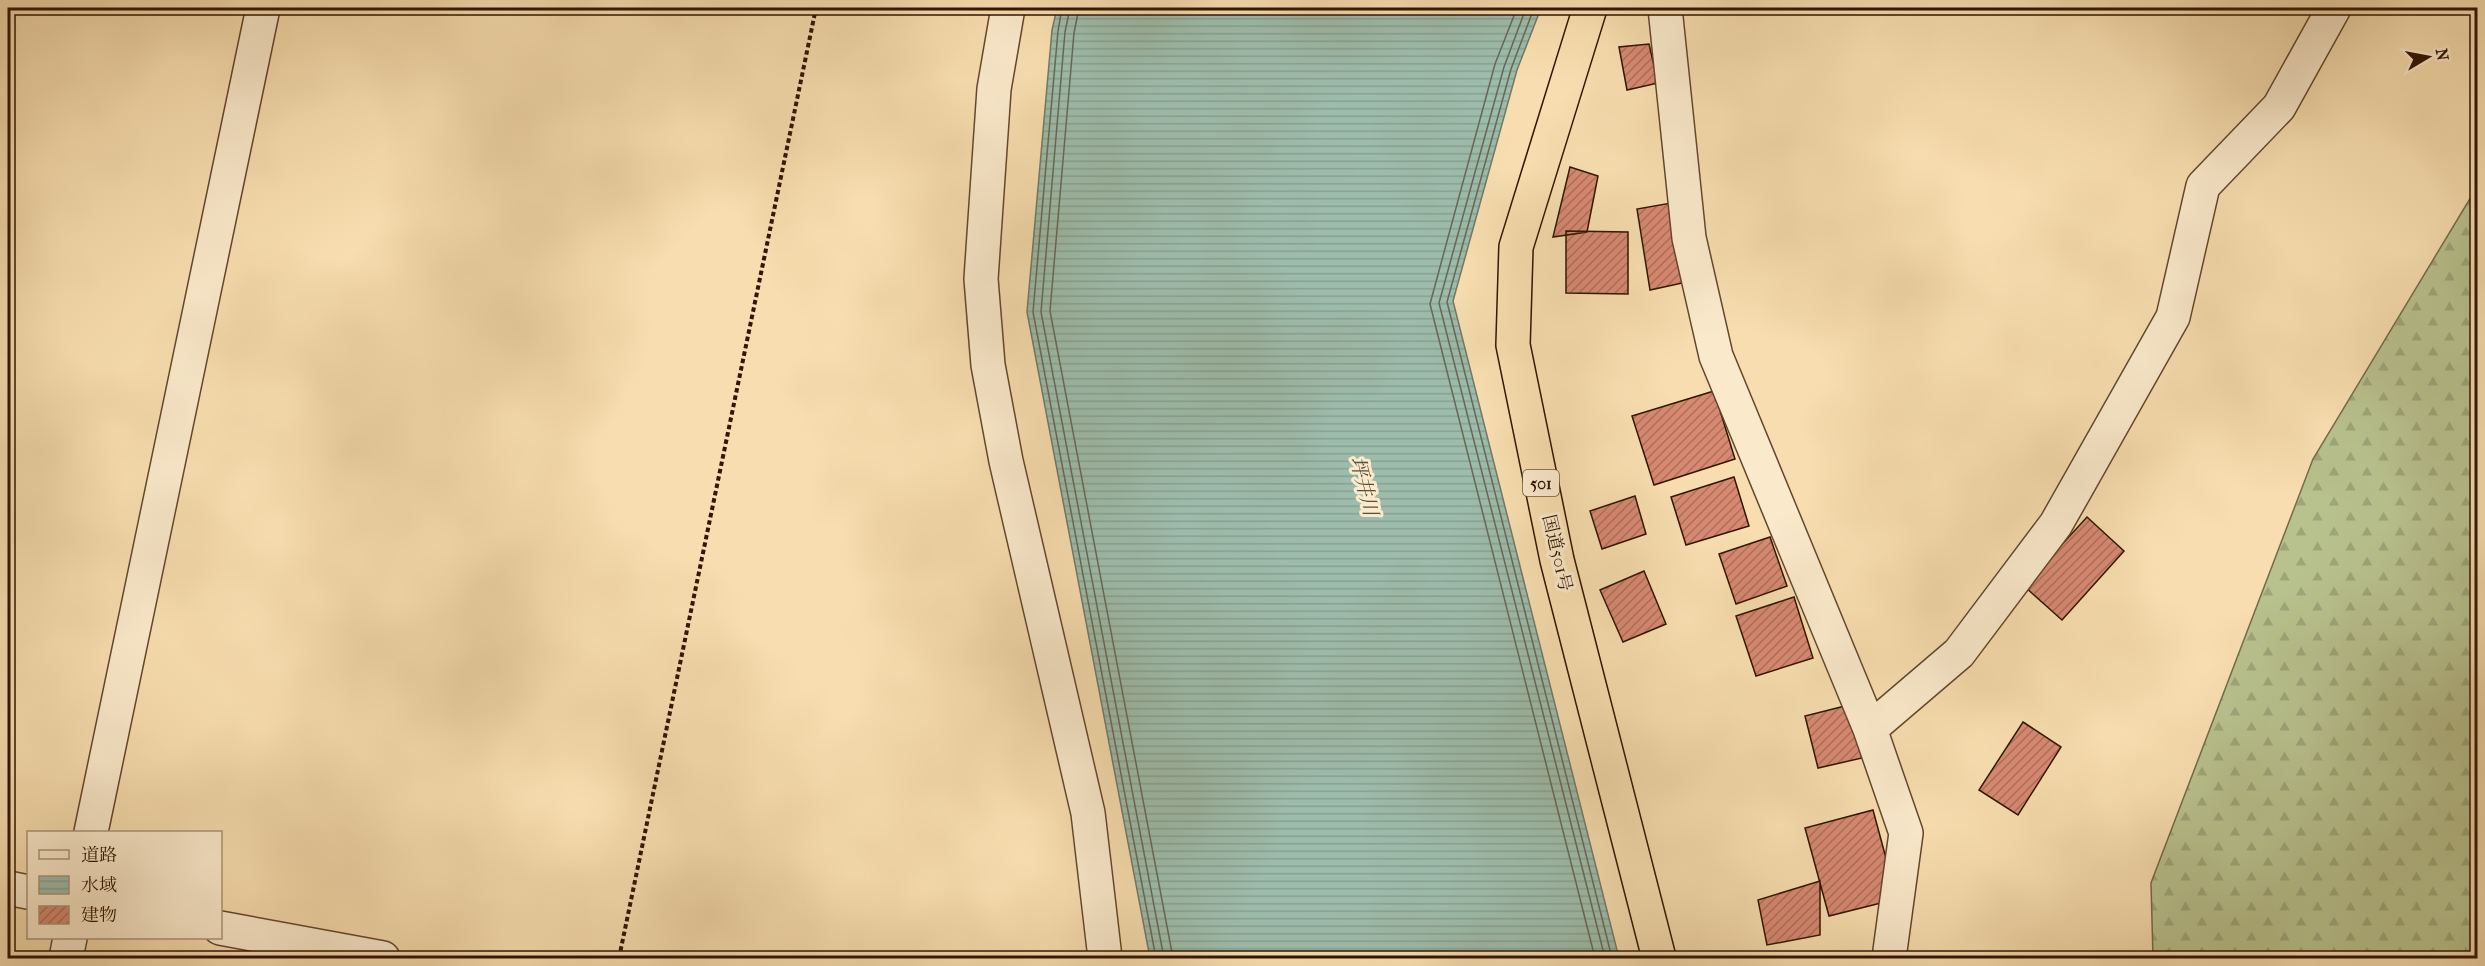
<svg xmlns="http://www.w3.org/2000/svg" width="2485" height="966" font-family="'IM FELL French Canon','Noto Serif JP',serif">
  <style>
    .forest { fill: url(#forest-firs); stroke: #746c47; stroke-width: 1.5 }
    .water { fill: url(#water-rules); stroke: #717967; stroke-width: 1.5 }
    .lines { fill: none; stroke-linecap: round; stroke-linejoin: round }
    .shore { stroke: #666856; stroke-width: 1.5 }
    .building { fill: url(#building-hatch); stroke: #301500; stroke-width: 1.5 }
    .minor-casing { stroke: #62472c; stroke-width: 36 }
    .highway-casing { stroke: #301500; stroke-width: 36 }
    .path { stroke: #301500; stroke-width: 4; stroke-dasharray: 4.5 3; stroke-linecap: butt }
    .minor { stroke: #fae9cb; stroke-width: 33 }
    .highway { stroke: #f7ddaf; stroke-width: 33 }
    .labels { text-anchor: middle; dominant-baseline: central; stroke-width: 6; stroke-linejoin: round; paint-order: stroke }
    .shield { fill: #fae9cb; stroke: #6d553d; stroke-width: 1.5 }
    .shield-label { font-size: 16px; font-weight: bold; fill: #301500 }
    .street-label { font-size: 18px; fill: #301500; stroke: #fae9cb }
    .water-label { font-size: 20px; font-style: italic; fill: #564f3c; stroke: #fae9cb }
  </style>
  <defs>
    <pattern id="forest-firs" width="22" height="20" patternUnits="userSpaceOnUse" patternTransform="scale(1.5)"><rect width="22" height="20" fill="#b8c28e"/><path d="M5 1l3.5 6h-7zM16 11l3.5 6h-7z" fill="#9ea679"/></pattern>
    <pattern id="water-rules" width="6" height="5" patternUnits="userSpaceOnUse" patternTransform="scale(1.5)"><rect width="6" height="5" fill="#9dbcab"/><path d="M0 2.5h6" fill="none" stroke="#88a191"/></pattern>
    <pattern id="building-hatch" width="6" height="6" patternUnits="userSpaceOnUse" patternTransform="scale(1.5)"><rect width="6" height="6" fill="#d78972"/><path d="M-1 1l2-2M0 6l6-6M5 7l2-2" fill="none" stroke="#af6f5b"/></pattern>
  </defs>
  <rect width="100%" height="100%" fill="#f7ddaf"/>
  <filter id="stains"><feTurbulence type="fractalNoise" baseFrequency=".00333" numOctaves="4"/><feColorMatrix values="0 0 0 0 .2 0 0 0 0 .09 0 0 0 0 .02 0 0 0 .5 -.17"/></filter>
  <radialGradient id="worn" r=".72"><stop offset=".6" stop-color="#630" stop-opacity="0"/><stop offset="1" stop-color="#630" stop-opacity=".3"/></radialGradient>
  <!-- forest -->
  <path class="forest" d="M2477 187V958H2153L2151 883 2313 459Z"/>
  <!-- water -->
  <path class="water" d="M1057 8H1541L1517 70 1453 301 1619 958H1150L1027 312 1052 30Z"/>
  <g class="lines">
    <!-- shore -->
    <path class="shore" d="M1062 8 1058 31 1033 312 1156 958
      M1070 8 1065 32 1041 312 1164 958
      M1079 8 1074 33 1050 311 1173 958
      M1517 8 1495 64 1430 304 1595 958
      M1526 8 1504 67 1439 303 1605 958
      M1534 8 1511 69 1447 302 1612 958"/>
  </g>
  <!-- building -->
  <path class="building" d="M1649 44 1658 83 1627 90 1619 47Z
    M1570 167 1598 176 1587 232 1553 237Z
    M1671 203 1687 282 1650 290 1637 209Z
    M1566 231 1628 232V294L1566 293Z
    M1714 391 1735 459 1654 485 1632 416Z
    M1734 477 1749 526 1686 545 1671 497Z
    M1635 496 1646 534 1602 549 1590 511Z
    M2087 517 2124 551 2062 620 2024 586Z
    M1770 537 1787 586 1736 604 1719 554Z
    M1644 571 1666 624 1623 642 1600 590Z
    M1794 597 1813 658 1756 676 1736 616Z
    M1849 705 1862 758 1818 768 1805 716Z
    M2023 722 2061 747 2018 815 1979 790Z
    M1873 810 1897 899 1829 916 1805 828Z
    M1820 881V935L1767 945 1758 900Z"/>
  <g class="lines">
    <defs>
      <path id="minor" d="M1008 8 994 89 981 279 988 365 1006 461 1088 813 1105 958
        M1665 8 1689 238 1716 356 1870 729 1906 833 1889 958
        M1870 729 1959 653 2056 524 2173 317 2203 186 2279 107 2334 8
        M91 832 263 8
        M8 888 28 892
        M220 928 383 958
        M66 958 70 938"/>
      <path id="highway" d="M1590 8 1516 247 1513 345 1557 560 1659 958"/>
    </defs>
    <!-- minor casing -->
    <use href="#minor" class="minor-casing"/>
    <!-- highway casing -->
    <use href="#highway" class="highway-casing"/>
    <!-- path -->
    <path class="path" d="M619 958 816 8"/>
    <!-- minor -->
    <use href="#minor" class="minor"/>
    <!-- highway -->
    <use href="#highway" class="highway"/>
  </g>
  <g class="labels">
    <!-- shield labels -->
    <rect class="shield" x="1523" y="470" width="36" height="26" rx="4.5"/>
    <g class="shield-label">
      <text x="1541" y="483">501</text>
    </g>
    <!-- street labels -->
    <g class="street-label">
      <text transform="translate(1557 553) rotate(77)">国道501号</text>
    </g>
    <!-- water labels -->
    <g class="water-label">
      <text transform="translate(1364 486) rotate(76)">坪井川</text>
    </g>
  </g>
  <!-- margin -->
  <rect width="2485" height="966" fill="none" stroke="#f7ddaf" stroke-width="30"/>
  <rect x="9" y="9" width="2467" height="948" fill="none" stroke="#301500" stroke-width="3"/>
  <rect x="15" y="15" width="2455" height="936" fill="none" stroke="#301500" stroke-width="1.5"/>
  <!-- legend -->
  <rect x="27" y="831" width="195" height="108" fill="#fae9cb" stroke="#a9947a" stroke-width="1.5"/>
  <rect x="39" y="850" width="30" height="9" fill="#fae9cb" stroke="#a9947a" stroke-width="1.5"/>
  <text x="81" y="861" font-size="18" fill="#301500">道路</text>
  <rect x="39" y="876" width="30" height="18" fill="url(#water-rules)" stroke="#a9947a" stroke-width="1.5"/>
  <text x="81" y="891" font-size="18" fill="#301500">水域</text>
  <rect x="39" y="906" width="30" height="18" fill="url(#building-hatch)" stroke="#a9947a" stroke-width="1.5"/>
  <text x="81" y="921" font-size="18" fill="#301500">建物</text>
  <!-- north arrow -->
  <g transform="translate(2428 57) rotate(80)" stroke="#fae9cb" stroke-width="4.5" paint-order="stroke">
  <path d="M0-4.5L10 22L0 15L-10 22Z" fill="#301500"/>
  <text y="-9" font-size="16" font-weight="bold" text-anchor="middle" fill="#301500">N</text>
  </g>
  <rect width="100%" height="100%" filter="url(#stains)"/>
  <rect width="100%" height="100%" fill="url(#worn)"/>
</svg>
